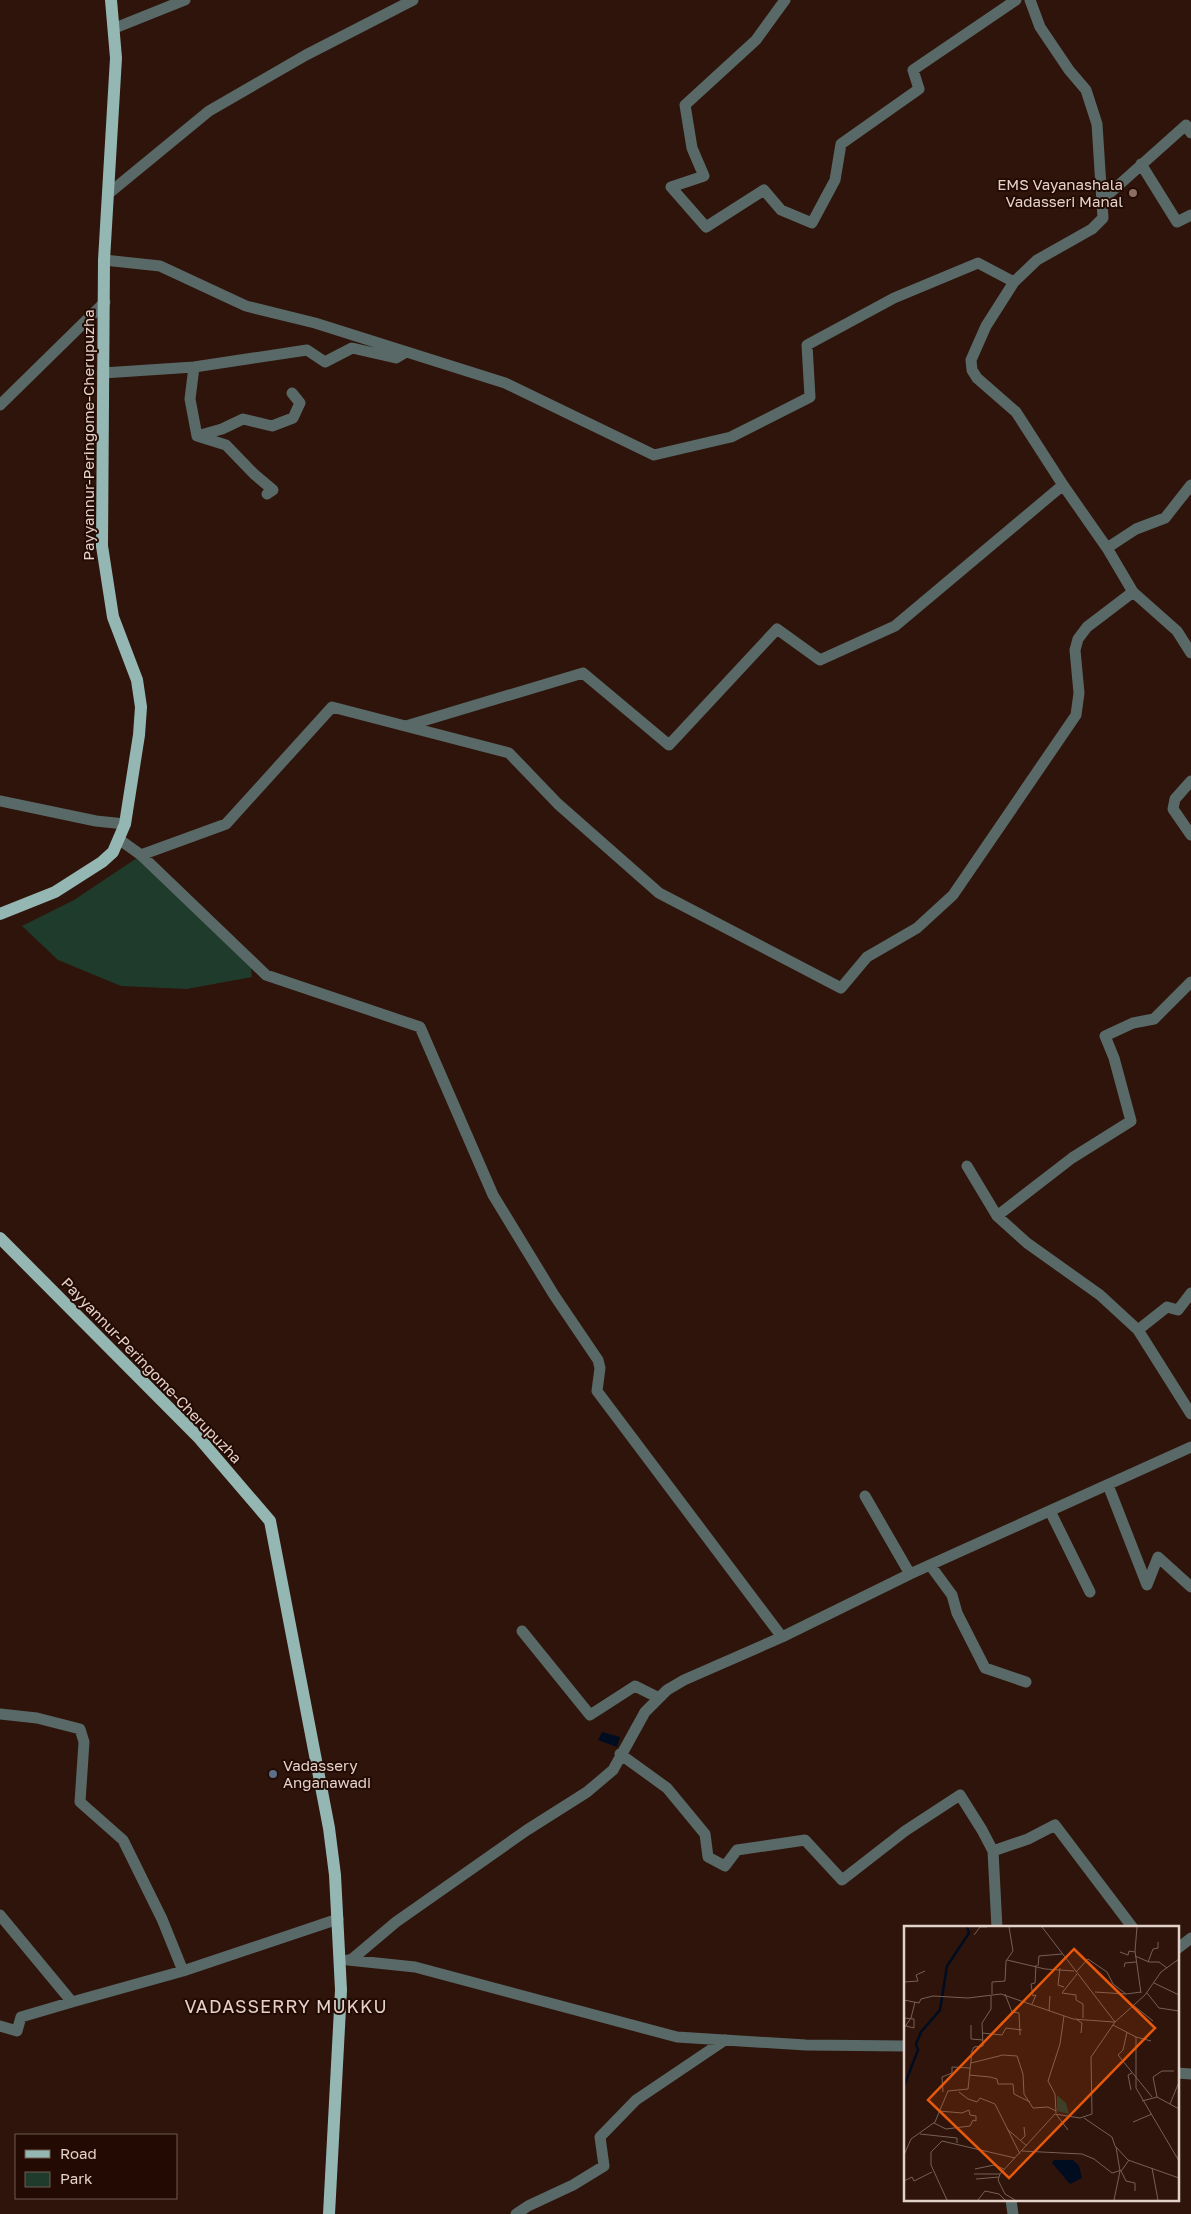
<svg xmlns="http://www.w3.org/2000/svg" width="1191" height="2214" font-family="'Golos Text',sans-serif">
  <style>
    .green { fill: #1f3b2b }
    .water { fill: #000c20 }
    .lines { fill: none; stroke-linecap: round; stroke-linejoin: round }
    .minor { stroke: #586967; stroke-width: 11 }
    .major { stroke: #94b7b3; stroke-width: 12 }
    .education-dot { fill: #8d6e63; stroke: #230b03; stroke-width: 2 }
    .service-dot { fill: #5c6f8a; stroke: #230b03; stroke-width: 2 }
    .labels { text-anchor: middle; dominant-baseline: central; stroke-width: 4; stroke-linejoin: round; paint-order: stroke }
    .poi-label { font-size: 15px; fill: #e4d1ca; stroke: #230b03; text-anchor: end }
    .street-label { font-size: 15px; fill: #e4d1ca; stroke: #230b03 }
    .quarter-label { font-size: 18px; letter-spacing: 1px; fill: #e4d1ca; stroke: #230b03 }
    .inset-river { fill: none; stroke: #000c20; stroke-width: 2.5 }
    .inset-road { fill: none; stroke: #776057; stroke-width: 1 }
    .view { fill: #e8590c; fill-opacity: 0.15; stroke: #e8590c; stroke-width: 2.5 }
    .inset-edge { fill: none; stroke: #e4d1ca; stroke-width: 2.5 }
  </style>
  <rect width="100%" height="100%" fill="#2e140a"/>
  <!-- green -->
  <path class="green" d="M137 858 251 968 252 977 187 989 121 986 58 960 22 926 74 900Z"/>
  <!-- water -->
  <path class="water" d="M602 1732 620 1737 617 1747 598 1740Z"/>
  <g class="lines">
    <!-- minor -->
    <path class="minor" d="M785 0 756 40 685 105 692 148 704 176 671 187 706 227 764 190 781 210 812 223 835 180 841 144 919 89 913 70 1016 0
      M1030 0 1040 27 1069 70 1086 90 1097 124 1103 218 1092 229 1037 260 1014 282 986 326 971 360 972 370 977 378 1016 412 1063 485 1107 548 1133 592 1177 631 1191 653
      M115 28 185 0
      M1141 164 1177 222 1191 215
      M108 194 209 111 306 55 413 0
      M1102 200 1186 125 1191 133
      M104 260 160 266 246 306 315 323 505 383 654 455 731 437 810 397 807 345 894 298 978 263 1014 282
      M194 367 190 399 197 436 226 445 254 474 273 490 267 494
      M103 373 194 367 307 350 325 362 352 348 396 358 406 352
      M0 405 105 302
      M197 436 222 429 243 419 272 426 293 418 300 403 292 393
      M1107 548 1136 529 1165 518 1191 485
      M406 726 583 673 669 745 777 629 820 660 895 626 1063 485
      M1191 781 1175 799 1173 809 1191 835
      M0 801 96 821 125 824
      M120 840 141 855 266 975 420 1027 493 1195 554 1295 598 1360 600 1368 597 1391 782 1637
      M141 855 226 824 332 707 509 753 558 804 659 893 841 988 867 957 917 928 953 895 1076 715 1079 693 1075 650 1078 639 1087 627 1133 592
      M967 1166 997 1216 1027 1243 1100 1295 1138 1330 1167 1307 1178 1310 1191 1293
      M997 1216 1072 1158 1131 1121 1114 1058 1105 1036 1133 1023 1154 1019 1191 982
      M1138 1330 1191 1414
      M1108 1485 1147 1585 1158 1557 1191 1587
      M865 1496 910 1574
      M1050 1511 1090 1592
      M930 1565 952 1595 957 1613 985 1668 1026 1682
      M522 1631 590 1715 635 1686 659 1698
      M0 1714 37 1718 80 1729 84 1742 80 1802 123 1840 162 1919 183 1971
      M620 1754 667 1788 705 1834 708 1857 725 1866 737 1850 805 1840 842 1880 905 1831 960 1795 982 1830 993 1851 997 1928
      M993 1851 1028 1839 1055 1825 1133 1928
      M0 1915 72 2002 183 1971 338 1919
      M1177 1949 1191 1938
      M348 1960 415 1967 677 2037 806 2045 905 2046
      M351 1960 396 1922 527 1830 587 1792 613 1770 645 1712 667 1690 684 1680 782 1637 910 1574 1191 1447
      M0 2026 17 2031 21 2017 72 2002
      M1177 2073 1191 2074
      M1011 2200 1013 2214
      M516 2214 528 2206 573 2185 604 2166 600 2137 636 2100 725 2040"/>
    <!-- major -->
    <path class="major" d="M0 914 55 892 102 862 113 852 125 824 139 735 141 707 137 680 113 617 102 546 104 260 116 58 111 0
      M0 1238 199 1438 270 1521 329 1828 335 1875 341 1990 329 2214"/>
  </g>
  <!-- markers -->
  <circle class="education-dot" cx="1133" cy="193" r="5"/>
  <circle class="service-dot" cx="273" cy="1774" r="5"/>
  <g class="labels">
    <!-- poi labels -->
    <g class="poi-label">
      <text x="1123" y="184">EMS Vayanashala<tspan x="1123" dy="17">Vadasseri Manal</tspan></text>
      <text x="283" y="1765" text-anchor="start">Vadassery<tspan x="283" dy="17">Anganawadi</tspan></text>
    </g>
    <!-- street labels -->
    <g class="street-label">
      <text transform="translate(88 435) rotate(-90)">Payyannur-Peringome-Cherupuzha</text>
      <text transform="translate(152 1370) rotate(46)">Payyannur-Peringome-Cherupuzha</text>
    </g>
    <!-- quarter labels -->
    <g class="quarter-label">
      <text x="286" y="2006">VADASSERRY MUKKU</text>
    </g>
  </g>
  <!-- overview -->
  <g transform="translate(904 1926)">
    <rect width="275" height="275" fill="#2e140a"/>
    <path d="M153 169 162 177 165 188 153 185Z" fill="#1f3b2b"/>
    <path d="M150 234H169L175 240 178 252 166 258 148 237Z" fill="#000c20"/>
    <path class="inset-river" d="M0 160 14 124 12 118 17 106 36 84 43 40 65 7 63 1"/>
    <path class="inset-road" d="M138 1 211 96M233 1 231 25 237 67M70 9 76 1H83M216 26 224 29 225 25 231 26M231 30 245 36H255L263 42M103 34 141 43 170 45M244 36 249 23 254 22V16M134 40 135 30 158 28M220 41 221 37 232 36M156 42 154 59 160 61M172 46 184 33 203 46 209 58 222 68 237 66M173 48 158 67 172 69V74L179 78V92M0 56 14 55 12 49 21 45M250 57 275 69M191 66 222 68M243 67 255 82 275 85M88 68V56L101 55 102 35 109 25 105 1M101 68 108 86 115 87 116 109M0 74 15 77 17 73 29 70 64 72 97 68 169 93 210 96M128 78 132 69 129 70 127 58 131 57 132 39M229 79 249 95M145 85 146 70M0 92 10 93V102L2 100M172 93 178 97 177 107M67 99V113L79 114M209 99 232 111V162L275 235M0 102 7 92 11 76M223 106 219 124 214 129 248 171M78 107 98 109 102 102 118 104M232 111 247 115M67 137 99 129 113 130 119 148 120 168 129 182 144 181 152 185M65 149 86 151 93 153 94 158H109L110 168 126 176M227 164 224 149 228 147M39 166 38 151 48 147V141L66 142M55 166 64 173 73 176 76 172 91 178 116 228M253 171 249 151 258 145H270M238 175 253 171 275 183M266 178 275 156M152 187 151 168 144 155 156 118 160 90M152 188 164 204M180 192 208 211 211 220 224 234 275 252M229 196 248 188M30 197 42 203 66 200 69 194 72 195V190L66 189 65 184 58 187 35 185M103 203 123 220M16 208 53 212V217M116 215 121 210 120 201M118 225 178 228 190 233 208 247 218 244 225 234M0 229 7 213 31 196 44 165 64 163 68 125 70 121 79 120 78 97 87 83V70M248 242 254 274M71 243 90 239 100 243M217 245 222 255 231 257V265M70 248H96M72 253 95 251M0 255 8 251 10 255 28 246M43 274 27 239V226L38 215 111 232M74 274 81 265 95 268 101 274M111 274 101 268 94 254 96 248 151 188 176 192 188 188 187 131 211 96 241 69 257 46 275 33M210 274 216 245 212 221"/>
    <path class="view" d="M170 23 251 102 105 252 24 174Z"/>
    <rect width="275" height="275" class="inset-edge"/>
  </g>
  <!-- legend -->
  <rect x="15" y="2134" width="162" height="65" fill="#230b03" stroke="#705a53"/>
  <rect x="25" y="2150" width="25" height="8" fill="#94b7b3" stroke="#705a53"/>
  <text x="60" y="2159" font-size="15" fill="#e4d1ca">Road</text>
  <rect x="25" y="2172" width="25" height="15" fill="#1f3b2b" stroke="#705a53"/>
  <text x="60" y="2184" font-size="15" fill="#e4d1ca">Park</text>
</svg>
